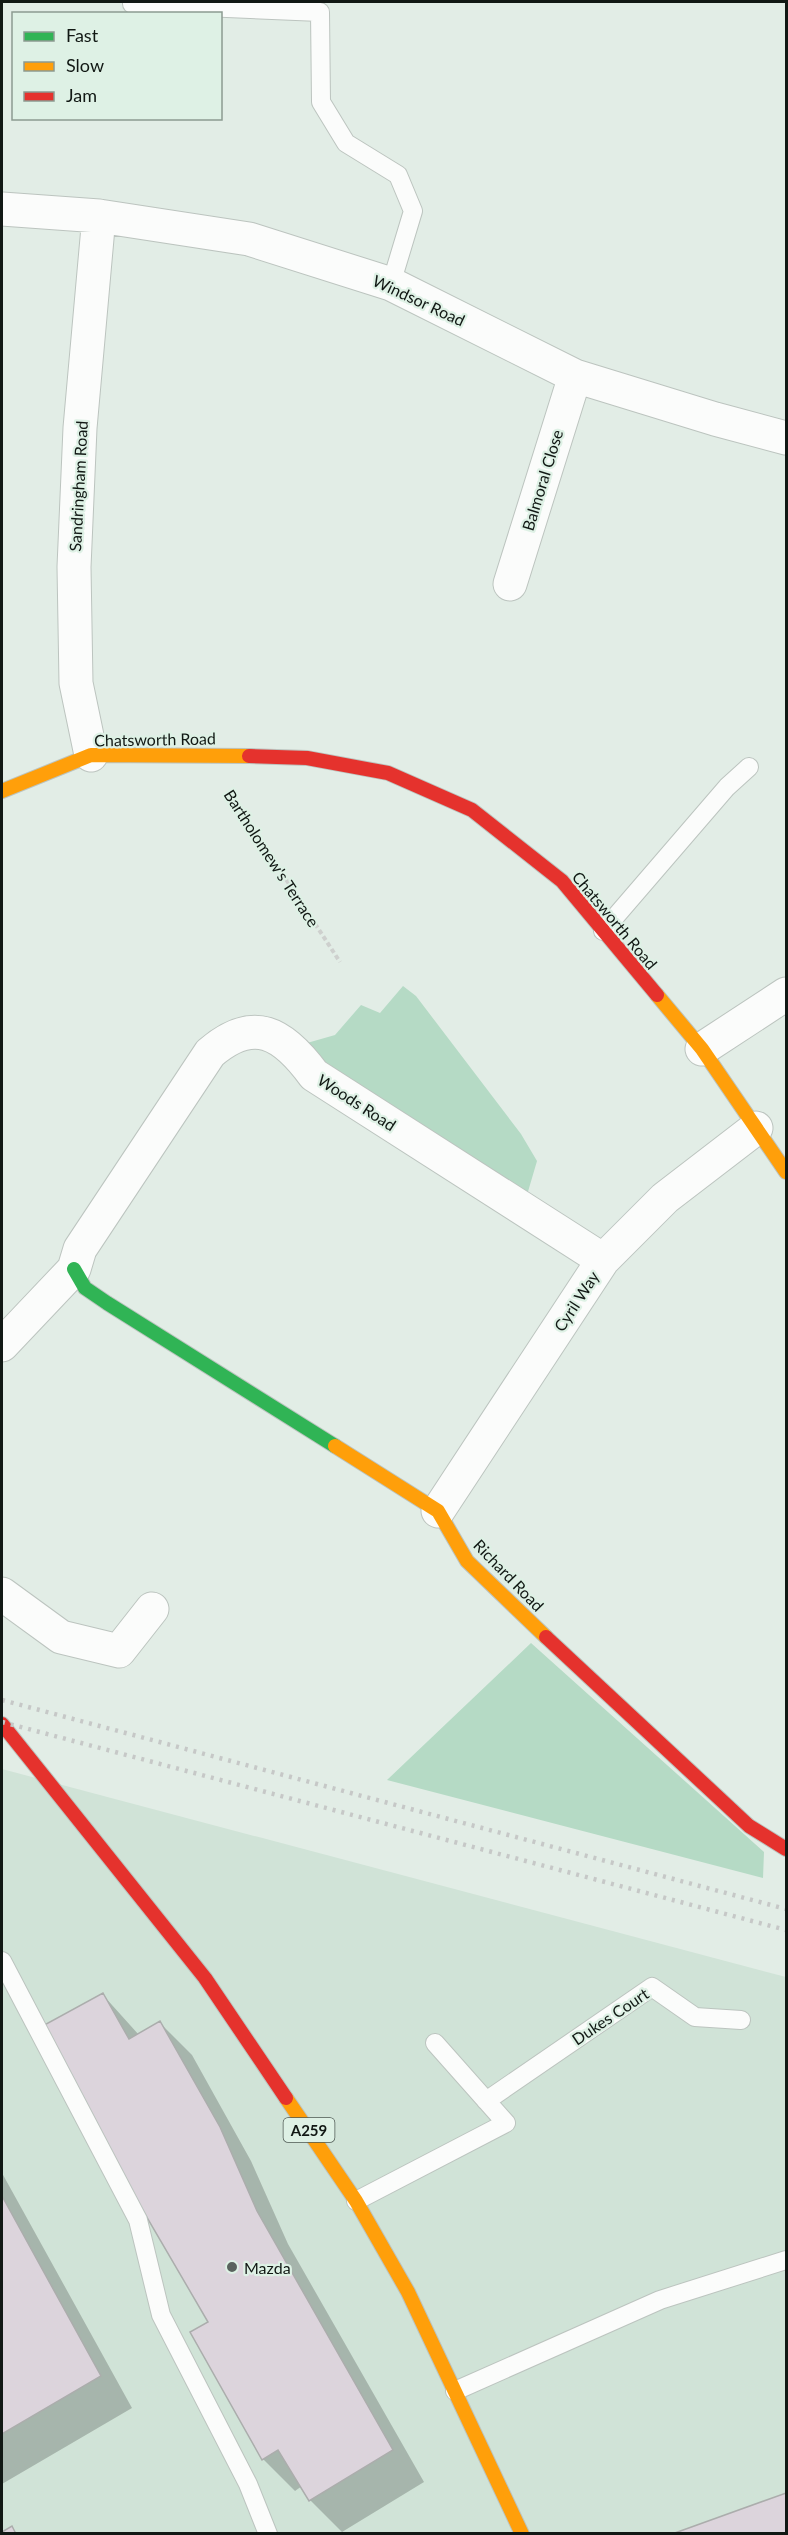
<svg xmlns="http://www.w3.org/2000/svg" width="788" height="2535" font-family="Lato,sans-serif">
  <style>
    .built { fill: #d0e3d7 }
    .green { fill: #b5dac5 }
    .shadow { fill: #0003 }
    .building { fill: #dcd4dc; stroke: #abadac; stroke-width: 1.5 }
    .lines { fill: none; stroke-linecap: round; stroke-linejoin: round }
    .lane-casing { stroke: #bcc4bf; stroke-width: 20 }
    .street-casing { stroke: #bcc4bf; stroke-width: 35 }
    .fast-casing { stroke: #bcc4bf; stroke-width: 16 }
    .slow-casing { stroke: #bcc4bf; stroke-width: 16 }
    .jam-casing { stroke: #bcc4bf; stroke-width: 16 }
    .path { stroke: #ced0ce; stroke-width: 4; stroke-dasharray: 4.5 3; stroke-linecap: butt }
    .lane { stroke: #fbfcfb; stroke-width: 18 }
    .street { stroke: #fbfcfb; stroke-width: 33 }
    .fast { stroke: #30b455; stroke-width: 14 }
    .slow { stroke: #ff9f0a; stroke-width: 14 }
    .jam { stroke: #e5322d; stroke-width: 14 }
    .rail { stroke: #c6c8c7; stroke-width: 4.5; stroke-dasharray: 3 6; stroke-linecap: butt }
    .poi-dot { fill: #5a635e; stroke: #def1e5; stroke-width: 2 }
    .labels { text-anchor: middle; dominant-baseline: central; stroke-width: 4.5; stroke-linejoin: round; paint-order: stroke }
    .shield { fill: #def1e5; stroke: #4e5953; stroke-width: 1.5 }
    .shield-label { font-size: 15px; font-weight: bold; fill: #111814 }
    .street-label { font-size: 16px; fill: #111814; stroke: #def1e5 }
    .poi-label { font-size: 16px; fill: #111814; stroke: #def1e5; text-anchor: start }
  </style>
  <rect width="100%" height="100%" fill="#e2ede6"/>
  <!-- built -->
  <path class="built" d="M2 1769 786 1977V2533H2Z"/>
  <!-- green -->
  <path class="green" d="M403 986 416 996 521 1134 537 1161 527 1195 327 1068 307 1043 335 1035 361 1005 380 1013Z
    M531 1643 764 1852 763 1878 387 1780Z"/>
  <!-- shadow -->
  <path class="shadow" d="M103 1995 139 2035 160 2023 192 2055 251 2161 288 2244 424 2482 342 2532 310 2500 302 2486 295 2491 263 2459 192 2332 210 2323Z
    M2 2173 132 2408 2 2484Z
    M786 2495V2534H676Z"/>
  <!-- building -->
  <path class="building" d="M103 1993 129 2039 160 2021 220 2127 257 2211 393 2450 309 2501 278 2450 262 2460 190 2332 208 2322 37 2029Z
    M2 2196 101 2376 2 2434Z
    M786 2493V2534H672Z
    M12 2526 16 2534H2V2532Z"/>
  <g class="lines">
    <defs>
      <path id="lane" d="M132 4 320 12 321 102 346 143 398 175 413 211 391 284
        M603 931 727 787 749 767
        M2 1961 138 2220 161 2315 248 2484 268 2534
        M486 2101 652 1987 695 2017 741 2020
        M356 2201 506 2123 435 2043
        M455 2391 660 2300 786 2260"/>
      <path id="street" d="M2 209 99 216 249 239 391 284 575 376 715 419 786 438
        M510 584 575 376
        M91 755 76 683 74 567 80 428 99 216
        M702 1049 786 994
        M2 1345 74 1269 80 1249 210 1053C254 1015 283 1033 314 1075L603 1260
        M438 1511 603 1260 665 1198 756 1128
        M2 1594 61 1637 119 1651 152 1609"/>
      <path id="fast" d="M74 1269 85 1288 107 1303 335 1446"/>
      <path id="slow" d="M2 791 91 755 249 756
        M657 995 702 1049 786 1172
        M335 1446 438 1511 467 1561 546 1637
        M286 2098 356 2201 408 2292 522 2534"/>
      <path id="jam" d="M249 756 307 758 388 773 472 810 562 881 657 995
        M546 1637 749 1826 786 1849
        M2 1724 205 1978 286 2098"/>
    </defs>
    <!-- lane casing -->
    <use href="#lane" class="lane-casing"/>
    <!-- street casing -->
    <use href="#street" class="street-casing"/>
    <!-- fast casing -->
    <use href="#fast" class="fast-casing"/>
    <!-- slow casing -->
    <use href="#slow" class="slow-casing"/>
    <!-- jam casing -->
    <use href="#jam" class="jam-casing"/>
    <!-- path -->
    <path class="path" d="M229 792 340 962"/>
    <!-- lane -->
    <use href="#lane" class="lane"/>
    <!-- street -->
    <use href="#street" class="street"/>
    <!-- fast -->
    <use href="#fast" class="fast"/>
    <!-- slow -->
    <use href="#slow" class="slow"/>
    <!-- jam -->
    <use href="#jam" class="jam"/>
    <!-- rail -->
    <path class="rail" d="M2 1700 786 1909
      M2 1722 786 1930"/>
  </g>
  <!-- markers -->
  <circle class="poi-dot" cx="232" cy="2267" r="6"/>
  <g class="labels">
    <!-- shield labels -->
    <rect class="shield" x="283.5" y="2118" width="51" height="24" rx="4.5"/>
    <g class="shield-label">
      <text x="309" y="2130">A259</text>
    </g>
    <!-- street labels -->
    <g class="street-label">
      <text transform="translate(419 300) rotate(25)">Windsor Road</text>
      <text transform="translate(542 480) rotate(-73)">Balmoral Close</text>
      <text transform="translate(78 486) rotate(-87)">Sandringham Road</text>
      <text transform="translate(155 739) rotate(-1)">Chatsworth Road</text>
      <text transform="translate(272 858) rotate(57)">Bartholomew's Terrace</text>
      <text transform="translate(615 920) rotate(50)">Chatsworth Road</text>
      <text transform="translate(357 1102) rotate(33)">Woods Road</text>
      <text transform="translate(576 1301) rotate(-57)">Cyril Way</text>
      <text transform="translate(509 1575) rotate(46)">Richard Road</text>
      <text transform="translate(610 2016) rotate(-34)">Dukes Court</text>
    </g>
    <!-- poi labels -->
    <g class="poi-label">
      <text x="244" y="2267">Mazda</text>
    </g>
  </g>
  <!-- border -->
  <rect width="788" height="2535" fill="none" stroke="#111814" stroke-width="6"/>
  <!-- legend -->
  <rect x="12" y="12" width="210" height="108" fill="#def1e5" stroke="#8c9a91" stroke-width="1.5"/>
  <rect x="24" y="32" width="30" height="9" fill="#30b455" stroke="#8c9a91" stroke-width="1.5"/>
  <text x="66" y="42" font-size="18" fill="#111814">Fast</text>
  <rect x="24" y="62" width="30" height="9" fill="#ff9f0a" stroke="#8c9a91" stroke-width="1.5"/>
  <text x="66" y="72" font-size="18" fill="#111814">Slow</text>
  <rect x="24" y="92" width="30" height="9" fill="#e5322d" stroke="#8c9a91" stroke-width="1.5"/>
  <text x="66" y="102" font-size="18" fill="#111814">Jam</text>
</svg>
